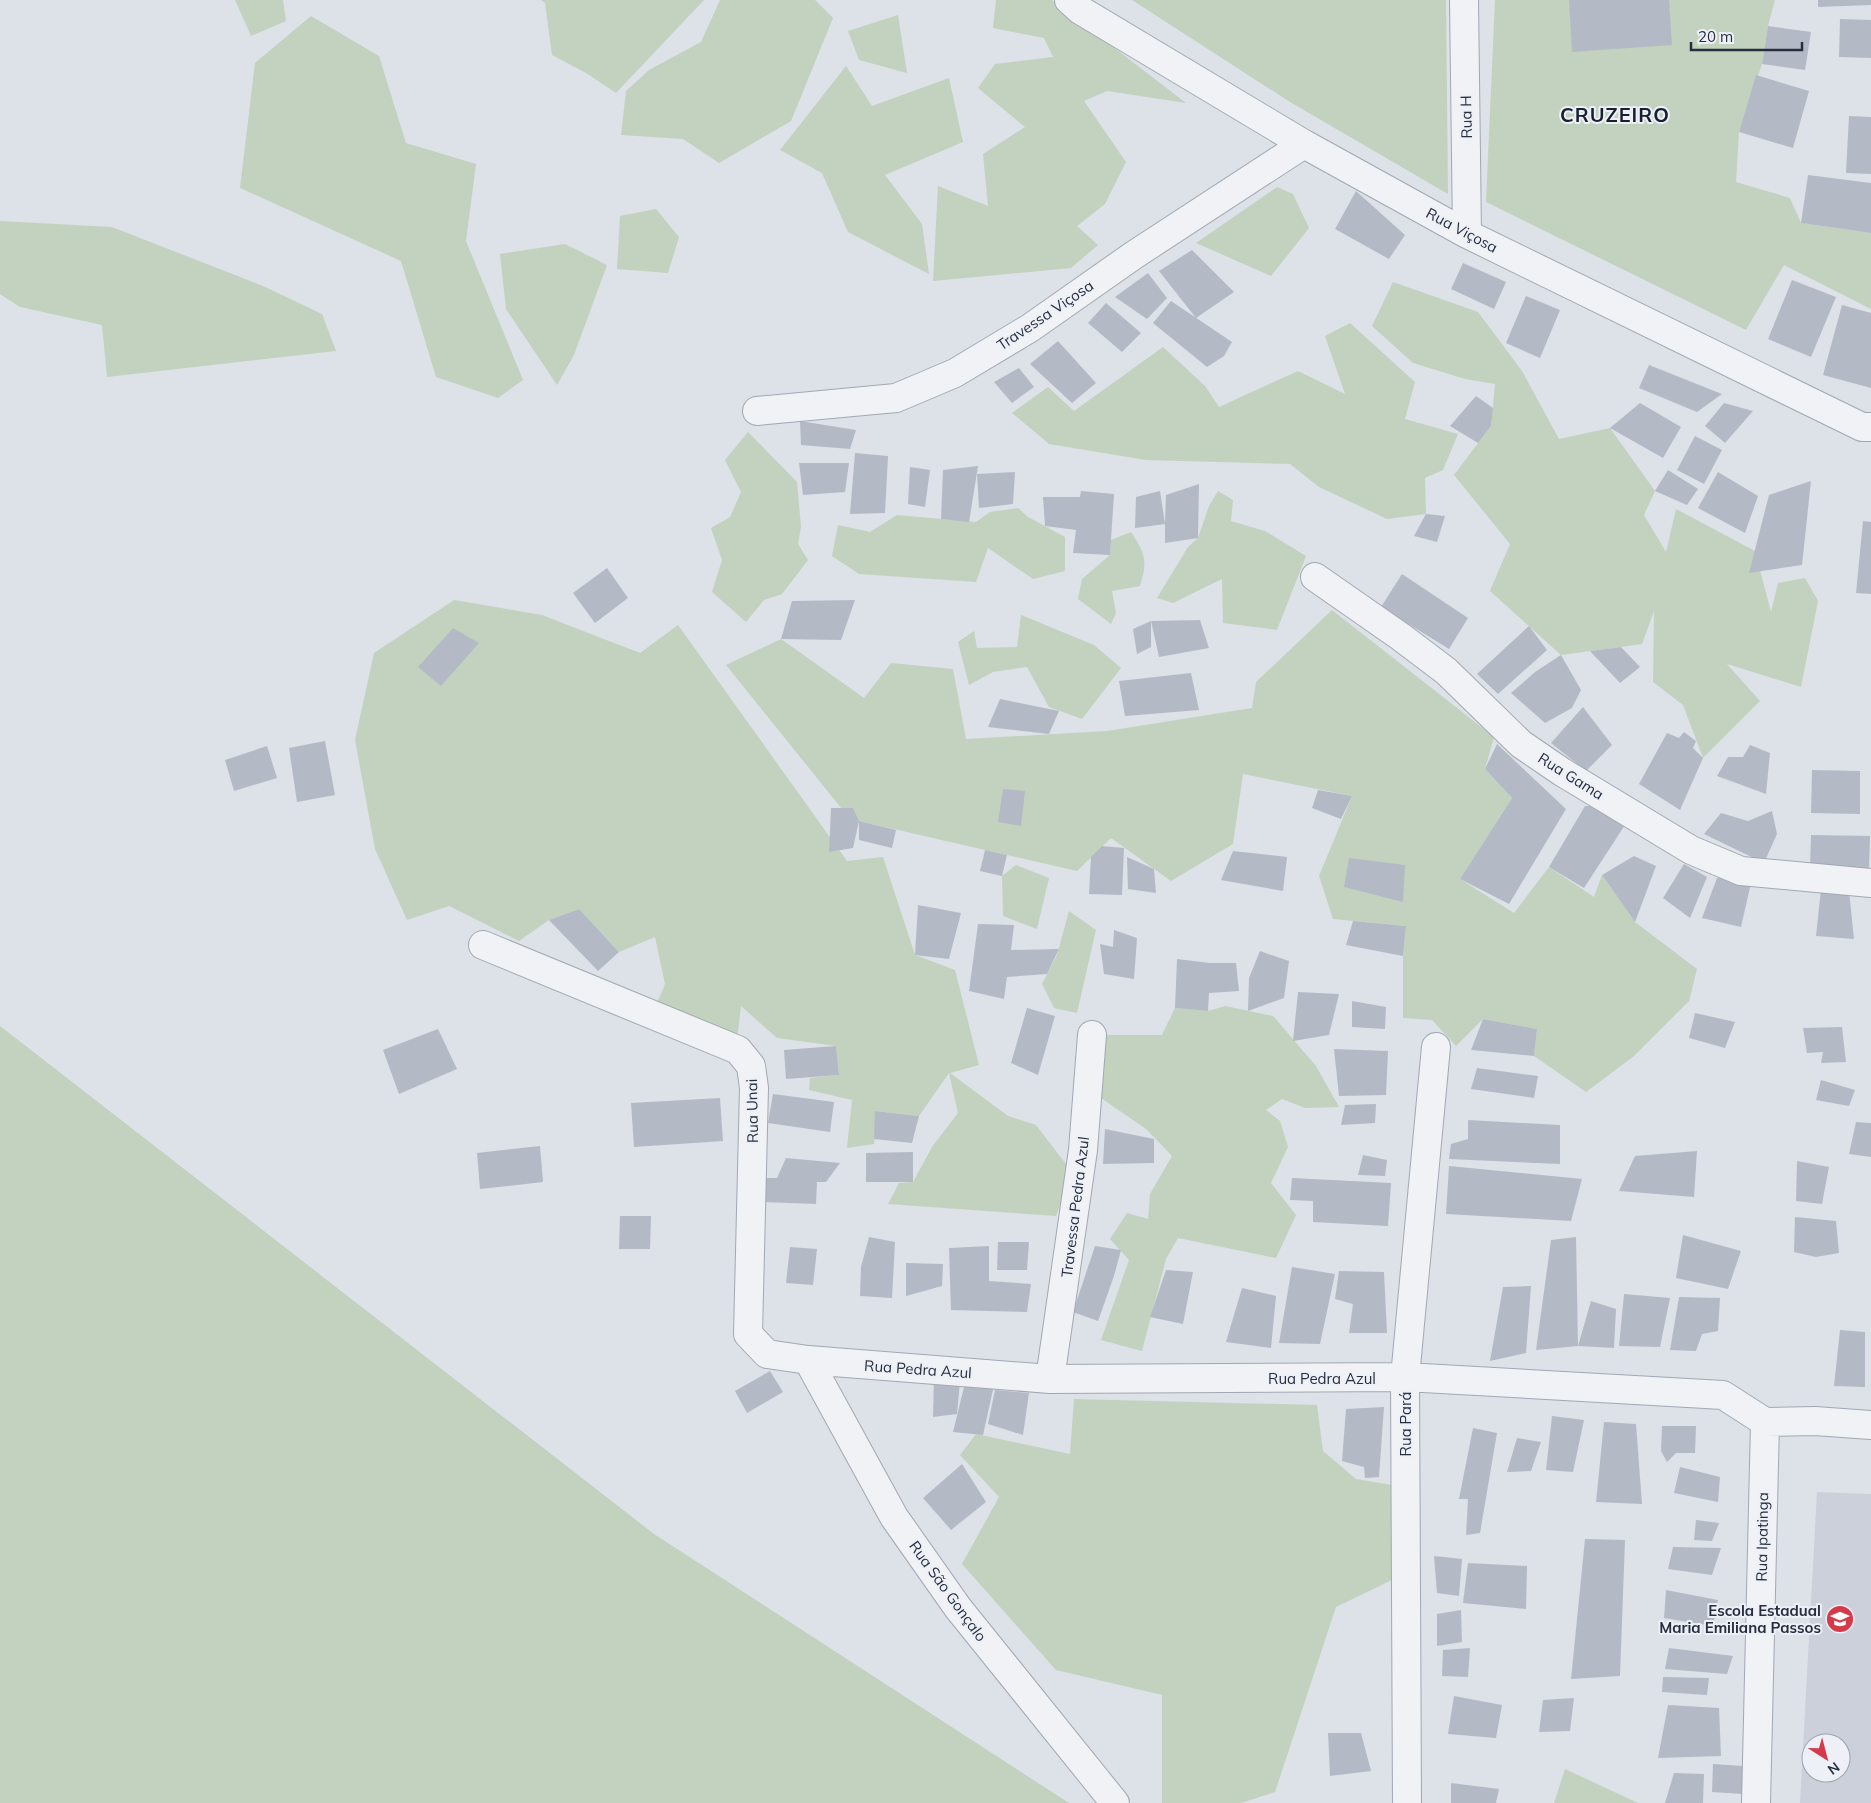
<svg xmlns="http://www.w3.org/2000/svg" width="1871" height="1803" font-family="Mulish,sans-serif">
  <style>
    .built { fill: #cbd0da; fill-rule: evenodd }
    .green { fill: #c2d2be }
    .building { fill: #b4bac5 }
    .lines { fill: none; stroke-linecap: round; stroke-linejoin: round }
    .minor-casing { stroke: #a2a8b2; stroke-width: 30 }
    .minor { stroke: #f0f2f6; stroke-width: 28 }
    .labels { text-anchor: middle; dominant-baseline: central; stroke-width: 4; stroke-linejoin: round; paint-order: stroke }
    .street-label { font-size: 15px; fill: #262e40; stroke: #edf0f6 }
    .poi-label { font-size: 15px; font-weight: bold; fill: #262e40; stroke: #edf0f6; text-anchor: end }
    .district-label { font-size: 20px; font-weight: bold; letter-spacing: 1px; fill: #181f30; stroke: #edf0f6 }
  </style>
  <rect width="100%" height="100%" fill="#dde1e8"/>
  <!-- built -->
  <path class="built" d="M1817 1492 1871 1494V1803H1800ZM1811 1743H1841V1773H1811Z"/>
  <!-- green -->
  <path class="green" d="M235 0H283L286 21 251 36Z
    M541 0H704L616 93 586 73 552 55 545 3Z
    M720 0H815L833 18 791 121 719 163 683 139 621 135 626 91 649 70 701 42Z
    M996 0H1052L1186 103 1107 91 1084 101 1126 162 1105 204 1077 226 1098 245 1071 268 933 281 938 186 988 206 983 154 1025 127 978 88 995 64 1053 57 1044 38 993 28Z
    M1132 0H1446L1448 194 1290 102Z
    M1495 0H1775L1768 26 1762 64 1739 132 1736 182 1790 198 1801 223 1871 233V309L1784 265 1746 330 1486 202Z
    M898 15 907 73 859 60 848 31Z
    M311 16 379 56 406 143 476 164 466 241 523 380 498 398 436 377 401 261 240 188 255 63Z
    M846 66 872 106 949 78 963 142 885 175 922 224 929 274 848 232 822 173 780 150Z
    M1277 187 1293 194 1309 228 1271 276 1196 243Z
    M656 209 679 237 668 273 617 269 620 216Z
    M0 221 112 227 263 286 322 314 336 351 107 377 102 325 20 307 0 294Z
    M565 244 607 265 574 355 557 385 506 309 500 254Z
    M1393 282 1478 312 1522 371 1559 439 1610 428 1655 491 1644 515 1666 552 1676 509 1755 551 1771 612 1778 583 1805 578 1818 601 1801 687 1727 664 1760 701 1703 758 1683 705 1653 682 1654 611 1642 644 1561 655 1490 591 1510 544 1454 475 1491 426 1495 384 1465 379 1413 363 1372 326Z
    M1350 323 1415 382 1405 419 1458 434 1443 470 1425 478 1426 514 1387 519 1319 487 1290 464 1146 460 1049 444 1012 413 1048 387 1074 411 1163 347 1205 386 1219 407 1298 371 1345 394 1325 336Z
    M748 432 797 482 801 527 798 544 808 560 782 594 764 600 746 622 712 592 722 560 711 528 730 517 741 492 725 460Z
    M1218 491 1233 500 1231 521 1265 531 1306 556 1277 630 1223 623 1222 579 1173 603 1157 598 1188 547 1198 538 1209 506Z
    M1018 508 1028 517 1065 537V571L1033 579 988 548 976 582 859 574 832 556 838 525 870 532 897 515 976 522 990 512Z
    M1131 532C1145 553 1148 561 1140 586L1112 591 1116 613 1111 624 1078 599 1082 579 1110 555 1111 540Z
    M454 600 542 615 640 653 678 625 847 861 883 857 915 955 955 970 979 1065 950 1073 1008 1116 1036 1125 1072 1172 1056 1216 888 1204 899 1183 913 1182 932 1147 958 1113 949 1073 919 1116 876 1111 874 1144 847 1148 852 1100 809 1090 810 1078 839 1075 836 1046 777 1038 741 1006 737 1041 655 1008 665 984 655 937 619 952 579 909 549 920 519 941 449 906 407 920 375 849 355 740 374 653Z
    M1332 610 1494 737 1485 769 1512 798 1460 879 1514 913 1549 867 1594 897 1602 875 1635 922 1697 969 1689 1001 1634 1056 1586 1092 1534 1056 1537 1029 1483 1019 1456 1046 1432 1020 1403 1018V956L1406 926 1333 919 1319 876 1352 796 1243 774 1233 844 1171 881 1111 838 1077 871 850 819 726 665 781 639 864 698 891 663 953 669 966 739 1107 731 1252 708 1256 682Z
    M1021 615 1094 645 1121 668 1082 719 1049 707 1027 667 993 672 969 685 958 642 974 631 977 648 1017 647Z
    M1016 865 1049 878 1037 929 1003 916 1002 876Z
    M1069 911 1096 930 1077 1013 1054 1008 1042 984 1057 955Z
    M1225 1006 1273 1016 1316 1066 1339 1107 1305 1108 1282 1099 1266 1110 1280 1121 1288 1147 1271 1183 1296 1215 1276 1258 1178 1238 1166 1259 1142 1351 1101 1340 1129 1260 1110 1239 1127 1213 1148 1219 1150 1194 1172 1156 1146 1129 1098 1096 1105 1035H1162L1175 1008 1208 1011Z
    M0 1026 654 1534 1069 1803H0Z
    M1074 1399 1317 1405 1323 1451 1356 1479 1404 1487 1396 1578 1336 1607 1275 1792 1241 1803H1162V1695L1056 1670 962 1564 999 1497 960 1455 976 1434 1070 1454Z
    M1565 1769 1638 1803H1554Z"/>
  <!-- building -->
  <path class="building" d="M1569 0H1669L1672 45 1572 52Z
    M1818 0H1871V5L1818 7Z
    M1840 19 1871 20V58L1839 57Z
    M1768 26 1811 32 1805 70 1762 64Z
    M1756 75 1809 91 1793 148 1739 132Z
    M1849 116 1871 117V174L1846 173Z
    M1808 175 1871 183V233L1801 223Z
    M1356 191 1405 235 1389 259 1335 229Z
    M1192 250 1234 292 1196 318 1159 271Z
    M1463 263 1506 282 1494 309 1451 289Z
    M1148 273 1167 298 1147 319 1115 297Z
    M1792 280 1836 297 1811 357 1768 339Z
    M1526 296 1560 310 1540 358 1506 343Z
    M1171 301 1232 342 1224 356 1207 367 1153 323Z
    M1106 303 1141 333 1122 352 1088 323Z
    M1842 305 1871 313V388L1823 375Z
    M1058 341 1096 383 1072 403 1030 364Z
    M1649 365 1722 394 1697 412 1639 388Z
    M1019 368 1034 387 1012 403 994 382Z
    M1476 396 1493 408 1491 426 1478 443 1450 426Z
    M1640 403 1681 427 1663 458 1610 428Z
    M1724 403 1753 411 1725 443 1705 426Z
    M800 421 856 430 850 449 801 445Z
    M1695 436 1722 450 1704 484 1677 470Z
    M855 453 888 456 885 513 850 514Z
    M799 463H849L845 492 803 495Z
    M978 466 969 522 941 519 943 470Z
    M910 467 930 470 925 507 908 504Z
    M1668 470 1698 489 1687 505 1655 491Z
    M1015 472 1013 504 979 508 977 474Z
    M1718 472 1758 496 1745 533 1698 508Z
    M1811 481 1802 565 1749 573 1769 495Z
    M1199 484 1198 538 1165 543V524L1135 528 1136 497 1160 491 1165 524 1166 495Z
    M1081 491 1114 494 1110 555 1073 553 1076 530 1045 526 1043 497H1080Z
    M1426 514 1445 516 1437 542 1414 536Z
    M1863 521 1871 522V594L1856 593Z
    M607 568 628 598 595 623 573 593Z
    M1402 574 1468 618 1449 649 1381 607Z
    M855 600 841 640 781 639 792 601Z
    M1200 620 1209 648 1159 657 1151 621Z
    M1151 621V647L1137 654 1133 629Z
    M1529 626 1547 650 1498 694 1477 674Z
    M453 628 479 643 441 686 418 667Z
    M1621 647 1640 667 1620 683 1590 651Z
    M1561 655 1581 690 1572 708 1545 723 1511 693 1535 672Z
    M1191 673 1199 710 1125 716 1119 681Z
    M1000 699 1059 711 1049 734 988 727Z
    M1583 707 1612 745 1586 771 1551 743Z
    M1684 732 1696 741 1693 748 1703 758 1680 810 1639 784 1667 733 1679 738Z
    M325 741 335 795 297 802 289 748Z
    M1497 744 1566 809 1509 904 1460 879 1512 798 1485 769Z
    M1750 745 1770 753 1766 794 1717 776 1728 757H1743Z
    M267 746 277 778 234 791 225 760Z
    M1812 770 1860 771V814L1811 813Z
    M1003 789 1025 791 1021 826 998 822Z
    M1318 790 1352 796 1341 819 1312 808Z
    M1585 806H1603L1625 825 1584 888 1549 867Z
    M831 808H853L859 821 896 830 892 848 859 840V821L853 848 829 852Z
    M1772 811 1777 834 1764 863 1704 834 1721 813 1748 821Z
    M1811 835 1870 836 1869 869 1810 868Z
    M1102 846 1124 848 1122 895 1089 894 1091 857Z
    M985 850 1007 855 1002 876 980 871Z
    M1233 851 1287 857 1283 891 1221 880Z
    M1634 856 1656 866 1635 922 1602 875Z
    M1127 857 1154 869 1156 893 1128 889Z
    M1349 858 1405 865 1403 902 1344 887Z
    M1684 864 1707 877 1690 918 1663 898Z
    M1733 874 1751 883 1741 927 1702 918 1717 878Z
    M1821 889 1849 891 1854 939 1816 936Z
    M918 905 961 913 949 959 915 955Z
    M579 909 619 952 598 971 549 920Z
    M1353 921 1406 926 1403 956 1346 945Z
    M978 924 1014 925 1011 950 1059 949 1047 974 1007 977 1004 999 969 991Z
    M1114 930 1137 938 1134 979 1104 974 1100 944 1113 947Z
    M1260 951 1289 961 1284 998 1248 1011 1249 978Z
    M1177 959 1210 963H1236L1239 991 1209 993 1208 1011 1175 1008Z
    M1298 992 1339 994 1329 1035 1293 1041Z
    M1352 1001 1386 1007 1385 1029 1352 1027Z
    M1027 1008 1055 1016 1038 1075 1011 1063Z
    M1695 1013 1735 1022 1725 1048 1689 1038Z
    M1483 1019 1537 1029 1534 1056 1471 1050Z
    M1842 1027 1846 1062 1821 1063 1823 1052 1807 1053 1803 1028Z
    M438 1029 457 1069 399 1094 383 1050Z
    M836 1046 839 1075 786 1079 784 1050Z
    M1334 1049 1388 1051 1386 1095 1339 1096Z
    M1477 1068 1538 1076 1534 1098 1471 1089Z
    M1821 1080 1855 1090 1849 1106 1816 1100Z
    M773 1094 834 1102 830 1132 768 1123Z
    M720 1098 723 1141 634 1147 631 1103Z
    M1376 1104 1375 1123 1341 1125 1345 1105Z
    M875 1111 919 1116 912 1143 874 1139Z
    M1468 1120 1560 1125V1164L1449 1159 1451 1144 1468 1139Z
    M1856 1122 1871 1123V1157L1849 1154Z
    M1105 1129 1154 1139V1163L1103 1164Z
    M540 1146 543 1182 480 1189 477 1153Z
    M1697 1151 1694 1197 1619 1191 1635 1156Z
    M913 1152V1182H866V1153Z
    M1363 1155 1387 1160 1385 1176 1358 1175Z
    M786 1158 840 1163 826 1182H817L816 1204 761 1202 765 1178H777Z
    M1797 1161 1829 1167 1822 1204 1796 1201Z
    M1449 1166 1582 1179 1571 1221 1446 1214Z
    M1292 1178 1391 1183 1388 1226 1313 1222V1201L1290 1200Z
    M620 1216H651L650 1249H619Z
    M1795 1217 1836 1221 1839 1253 1816 1257 1794 1252Z
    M1683 1235 1741 1251 1728 1289 1676 1278Z
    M869 1237 895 1242 892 1298 860 1296 861 1267Z
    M1576 1237 1578 1346 1536 1350 1551 1240Z
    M998 1242H1029L1027 1270H997Z
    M989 1246V1281L1031 1284 1027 1312 951 1310 949 1248Z
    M1095 1246 1121 1250 1114 1276 1098 1321 1073 1312Z
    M790 1247 817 1249 813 1285 786 1283Z
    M906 1263 943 1264 942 1286 906 1296Z
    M1292 1267 1335 1274 1320 1344 1279 1343Z
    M1166 1270 1193 1272 1183 1324 1150 1317Z
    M1339 1271 1384 1272 1387 1333H1349L1353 1304 1335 1299Z
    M1531 1286 1526 1353 1490 1361 1503 1287Z
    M1242 1288 1276 1296 1271 1348 1226 1342Z
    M1624 1294 1670 1298 1660 1347 1619 1346Z
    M1679 1297 1720 1298 1718 1331 1702 1334 1696 1351 1670 1350Z
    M1591 1301 1616 1309 1614 1348 1578 1346Z
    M1840 1330 1865 1332V1387L1834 1386Z
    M770 1371 783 1392 747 1413 735 1391Z
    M934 1377 960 1381 957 1414 933 1417Z
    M966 1379 994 1385 983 1435 953 1432Z
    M995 1390 1029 1393 1023 1435 988 1424Z
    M1384 1407 1379 1477 1365 1478 1364 1467 1342 1461 1346 1409Z
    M1552 1416 1584 1420 1573 1472 1546 1470Z
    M1604 1422 1636 1424 1642 1504 1596 1502Z
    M1662 1426H1696L1695 1453H1676L1667 1462 1661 1451Z
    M1473 1428 1497 1433 1480 1533 1466 1535 1468 1499H1459Z
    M1517 1438 1541 1442 1531 1471 1507 1472Z
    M962 1464 986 1502 951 1530 923 1498Z
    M1680 1467 1720 1477 1718 1502 1674 1493Z
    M1696 1520 1719 1523 1712 1541 1694 1540Z
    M1585 1539 1625 1540 1620 1676 1571 1679Z
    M1673 1547 1721 1548 1712 1575 1668 1569Z
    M1434 1556 1462 1559 1459 1596 1437 1593Z
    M1468 1563 1527 1566 1526 1609 1463 1603Z
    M1666 1590 1718 1600 1713 1626 1664 1618Z
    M1461 1610 1462 1642 1437 1646V1614Z
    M1470 1648 1468 1677 1442 1676 1443 1650Z
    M1669 1648 1733 1656 1727 1674 1665 1669Z
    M1663 1677 1709 1678 1707 1695 1662 1692Z
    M1454 1696 1502 1705 1496 1738 1448 1734Z
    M1574 1698 1570 1731 1539 1732 1543 1700Z
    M1668 1705 1719 1708 1721 1756 1658 1758Z
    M1328 1733H1361L1371 1771 1330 1776Z
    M1713 1764 1743 1766 1742 1794 1712 1792Z
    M1674 1773 1704 1774 1703 1803H1665Z
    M1451 1783 1499 1789 1496 1803H1451Z"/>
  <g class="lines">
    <defs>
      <path id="minor" d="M1069 0 1080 10 1304 144 1467 234 1862 427H1871
        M1464 0 1467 234
        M757 411 896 398 955 373 1030 328 1134 255 1304 144
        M1315 577 1401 637 1446 671 1521 744 1562 772 1691 850 1741 871 1871 883
        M483 945 738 1050 751 1066 754 1088 748 1334 767 1354 808 1360 1050 1379 1405 1377 1723 1395 1765 1422 1815 1421 1871 1425
        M808 1360 894 1517 958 1608 1115 1803
        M1050 1379 1083 1150 1092 1035
        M1407 1803 1405 1377 1436 1047
        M1756 1803 1765 1422"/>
    </defs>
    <!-- minor casing -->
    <use href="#minor" class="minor-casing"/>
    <!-- minor -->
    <use href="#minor" class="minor"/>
  </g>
  <!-- icons -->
  <defs>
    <symbol id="school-disc" viewBox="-11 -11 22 22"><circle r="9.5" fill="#d53a4b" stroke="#edf0f6"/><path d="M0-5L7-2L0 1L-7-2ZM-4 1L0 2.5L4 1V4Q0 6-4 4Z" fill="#fff"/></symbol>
  </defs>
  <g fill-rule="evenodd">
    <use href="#school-disc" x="1824" y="1603" width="32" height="32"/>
  </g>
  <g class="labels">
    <!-- street labels -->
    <g class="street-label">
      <text transform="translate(1466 117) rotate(-91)">Rua H</text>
      <text transform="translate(1462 230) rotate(28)">Rua Viçosa</text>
      <text transform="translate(1045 315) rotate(-34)">Travessa Viçosa</text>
      <text transform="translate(1571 776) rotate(32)">Rua Gama</text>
      <text transform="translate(752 1111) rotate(-91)">Rua Unai</text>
      <text transform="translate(1075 1207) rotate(-83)">Travessa Pedra Azul</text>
      <text transform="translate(918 1369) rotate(4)">Rua Pedra Azul</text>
      <text x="1322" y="1378">Rua Pedra Azul</text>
      <text transform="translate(1405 1424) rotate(-90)">Rua Pará</text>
      <text transform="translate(1762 1537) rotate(-89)">Rua Ipatinga</text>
      <text transform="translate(948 1591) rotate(54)">Rua São Gonçalo</text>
    </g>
    <!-- poi labels -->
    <g class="poi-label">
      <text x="1821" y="1610">Escola Estadual<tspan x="1821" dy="17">Maria Emiliana Passos</tspan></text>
    </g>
    <!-- district labels -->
    <g class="district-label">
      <text x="1615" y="114">CRUZEIRO</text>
    </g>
  </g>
  <!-- north arrow -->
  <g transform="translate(1826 1758) rotate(144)"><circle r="24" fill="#edf0f6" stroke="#9da2ad"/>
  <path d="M0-4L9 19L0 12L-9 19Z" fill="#d53a4b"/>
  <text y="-8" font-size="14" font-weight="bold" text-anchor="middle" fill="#262e40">N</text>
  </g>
  <!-- scale -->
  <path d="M1691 42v8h111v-8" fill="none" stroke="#262e40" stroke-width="2.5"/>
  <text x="1698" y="42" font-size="15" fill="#262e40" stroke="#edf0f6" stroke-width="4" paint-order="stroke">20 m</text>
</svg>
